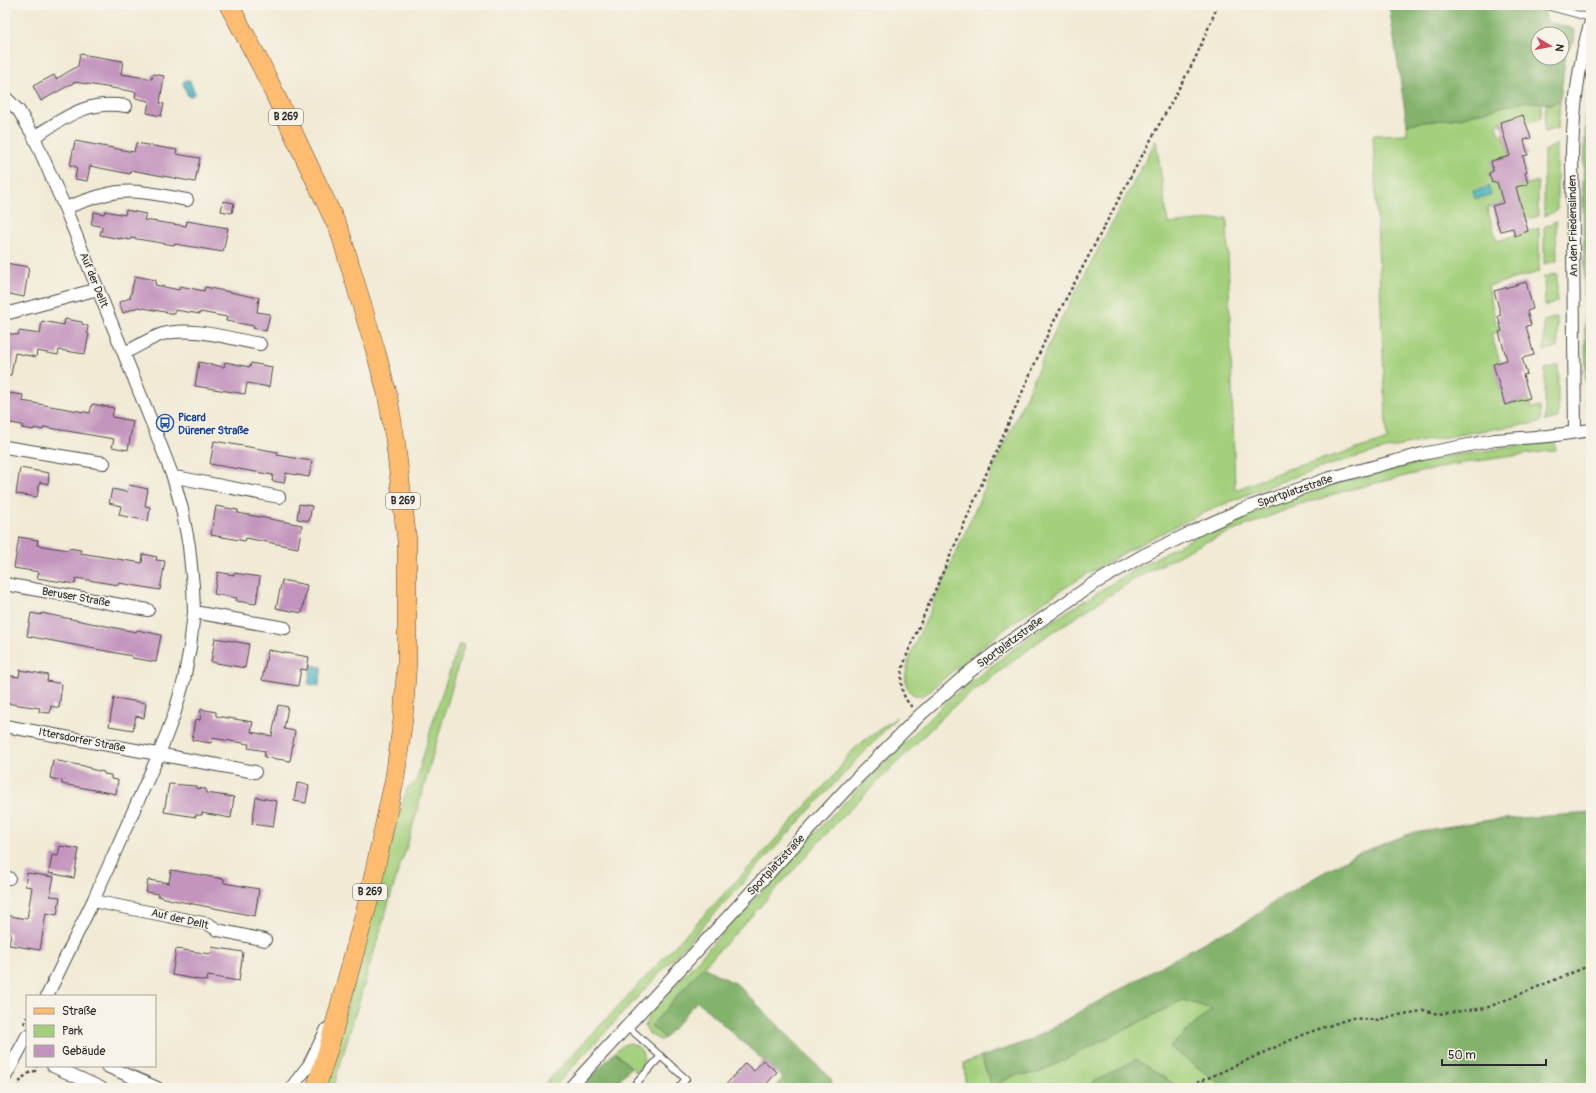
<svg xmlns="http://www.w3.org/2000/svg" width="1596" height="1093" font-family="Pangolin,sans-serif">
  <style>
    .green { fill: #a4d07d; stroke: #687e54 }
    .forest { fill: #83b26c; stroke: #576e4c; fill-rule: evenodd }
    .water { fill: #3faebb; stroke: #356c73 }
    .building { fill: #c394be }
    .lines { fill: none; stroke-linecap: round; stroke-linejoin: round }
    .service-casing { stroke: #494844; stroke-width: 8 }
    .minor-casing { stroke: #494844; stroke-width: 14 }
    .primary-casing { stroke: #494844; stroke-width: 20 }
    .path { stroke: #494844; stroke-width: 2.5; stroke-dasharray: 3 3; stroke-linecap: butt }
    .service { stroke: #fff; stroke-width: 6 }
    .minor { stroke: #fff; stroke-width: 12 }
    .primary { stroke: #febc70; stroke-width: 19 }
    .labels { text-anchor: middle; dominant-baseline: central; stroke-width: 3; stroke-linejoin: round; paint-order: stroke }
    .shield { fill: #f7f3e8; stroke: #686764; stroke-width: 1 }
    .shield-label { font-size: 10px; font-weight: bold; fill: #2b2b2b }
    .street-label { font-size: 11px; fill: #2b2b2b; stroke: #f7f3e8 }
    .transit-label { font-size: 11px; font-weight: bold; fill: #164399; stroke: #f7f3e8; text-anchor: start }
  </style>
  <rect width="100%" height="100%" fill="#f7f3e8"/>
  <filter id="ink" filterUnits="userSpaceOnUse"><feTurbulence type="fractalNoise" baseFrequency=".025" numOctaves="2"/><feDisplacementMap in="SourceGraphic" scale="8" xChannelSelector="R" yChannelSelector="G"/><feConvolveMatrix kernelMatrix="1 2 1 2 8 2 1 2 1" color-interpolation-filters="sRGB"/></filter>
  <filter id="wash" filterUnits="userSpaceOnUse"><feTurbulence type="fractalNoise" baseFrequency=".012" numOctaves="4" result="noise"/><feDisplacementMap in="SourceGraphic" scale="16" xChannelSelector="R" yChannelSelector="G"/><feGaussianBlur stdDeviation="0.9" result="paint"/><feColorMatrix in="noise" values="0 0 0 0 0 0 0 0 0 0 0 0 0 0 0 0 0 1.4 0 .05"/><feComposite in="paint" operator="in"/></filter>
  <g filter="url(#wash)">
    <rect width="100%" height="100%" fill="#f1ead5"/>
    <!-- green -->
    <path class="green" d="M1524 101 1542 103 1541 119 1526 123 1522 115 1500 122V124L1496 125 1499 135 1503 134 1510 156 1491 161 1493 171 1489 173 1492 183 1497 182 1500 192 1538 181V216L1528 219 1525 217 1519 198 1487 208 1497 241 1539 228V272L1488 286C1492 301 1493 313 1497 327L1516 322 1518 327 1491 334 1500 362 1498 381 1505 405 1528 399 1531 408 1540 407 1541 421 1539 423C1500 427 1463 434 1424 441 1409 445 1393 447 1378 451 1256 484 1145 534 1040 604 1000 631 963 662 927 693 922 696 915 697 910 692 896 679 919 634 926 620L1056 329 1156 140 1168 224 1227 218 1235 490 1288 469 1387 440 1373 135 1407 134V124L1459 118Z
      M1560 101 1558 128 1544 132 1546 104H1551Z
      M1557 144V211L1544 216V151Z
      M1556 221 1557 261 1544 264V227Z
      M1557 273V302L1545 306 1544 277Z
      M1557 317 1558 347 1544 351V321Z
      M1558 365V418L1545 421V369Z
      M1555 441 1556 450 1450 465 1344 491 1288 509 1203 543 1138 577 1042 639 953 707 841 818 734 935 703 967 651 1026 665 1038 660 1040 649 1034 645 1026 648 1016 696 962 833 814 948 700 1038 630 1133 570 1199 535 1286 500 1341 482 1448 456Z
      M459 644 464 645 406 850 400 865 333 1088H325L400 812 407 788 413 785 416 781 437 708Z
      M897 717C781 839 669 965 553 1088H541L771 844 837 772 849 754 861 743Z
      M1183 1000 1212 1009 1170 1047 1226 1088H1180L1136 1060 1083 1088H967L965 1081 964 1063 981 1057 992 1087 1015 1075 1038 1073Z
      M629 1043C645 1046 648 1062 638 1074L615 1052 623 1045Z"/>
    <!-- forest -->
    <path class="forest" d="M1389 5H1543L1547 22 1569 27 1575 31 1574 41 1566 52 1560 101 1551 104 1524 101 1459 118 1407 124ZM1538 34H1562V58H1538Z
      M1591 93V414L1589 412 1586 402 1583 188 1586 113Z
      M1591 813V1088H1226L1170 1047 1212 1009 1183 1000 1038 1073 1015 1075 992 1087 981 1057 1028 1041 1215 936 1240 926 1283 896 1352 856 1414 832 1490 820Z
      M703 967 738 985 831 1079 832 1088H775L783 1078 697 1001 665 1038 651 1026Z
      M615 1052 631 1067 612 1088H581Z
      M1136 1059 1180 1088H1083Z"/>
    <!-- water -->
    <path class="water" d="M185 80 190 81 195 93 192 96H188L183 84V82Z
      M1489 187 1491 195 1475 199 1473 191Z
      M311 665 322 667 319 686 308 684Z"/>
    <g id="blocks">
      <!-- building -->
      <path class="building" d="M80 54 123 61 121 74 152 79V75L154 74 164 76 160 103 164 104 161 116 147 113 149 101 135 98 136 92 75 82 41 101 33 86 54 75 56 79 78 66Z
        M1523 115 1531 138 1524 140 1528 155 1523 156 1527 172 1525 173 1528 184 1516 187 1528 231 1515 236 1513 228 1500 231 1492 206 1503 203 1497 182 1492 183 1489 173 1493 171 1491 161 1510 156 1500 122Z
        M75 141 134 152 136 143 177 150 176 154 200 158 195 182 131 170 130 174 90 166 87 181 75 179 77 167 70 165Z
        M223 201 234 203 232 213 221 211Z
        M126 210 146 214 144 220 186 226 187 221 228 228 223 252 175 244 174 245 131 238 130 240 120 238V239L100 235 102 227 91 224 94 212 104 214 105 211 125 215Z
        M5 263 29 267 24 297 5 293Z
        M135 276 156 280 155 285 179 290 180 286 204 291 205 287 259 298 257 312 270 314 266 331 253 328 254 326 226 321 227 317 200 312V314L175 310V314L138 307 123 313 119 302 130 298Z
        M1526 282 1533 309 1527 311 1531 325 1526 326 1534 355 1522 358 1527 374 1523 375 1530 398 1505 405 1493 364 1507 360 1499 332 1502 331 1498 316 1501 315 1494 291Z
        M65 319 82 322V324L88 326 87 333 89 334 85 354 59 350 58 355 37 351 36 357 15 353 11 375H5V333L18 335 19 331 40 334 42 321 64 325Z
        M199 362 224 367 225 362 250 367 251 363 272 367 269 387 247 383 245 394 195 386Z
        M9 393 23 395 22 401 90 413 92 404 114 408 112 417 133 421 128 450 112 447 114 439 44 427 43 430 34 428V430L22 428V425L5 422V398H8Z
        M214 441 278 452 277 455 312 461 309 477 286 473 284 483 272 481 273 475 210 464Z
        M20 468 49 473 48 484 40 482 37 497 16 494Z
        M129 485 148 489 145 506 150 507 148 521 119 515 121 506 109 503 112 489 127 492Z
        M299 504 312 506 309 521 297 519Z
        M216 506 238 510V513L302 525 298 548 246 538 245 541 211 535Z
        M19 537 38 540 37 545 68 550 69 548 81 550 80 553 142 563 143 554 157 557 156 560 165 561 160 590 119 583 118 585 76 578 75 584 37 578 39 572 14 568Z
        M218 572 234 575V573L260 577 256 604 236 601 237 598 214 594Z
        M282 580 307 585 302 613 276 608Z
        M31 613 41 615V613L136 632 137 630 161 635 156 662 132 658V656L27 636Z
        M215 638 249 644 245 668 211 662Z
        M268 650 309 657 307 670 301 669 298 686 262 680Z
        M20 670 48 675 47 681 62 684 59 708 51 706 50 713 39 712 40 708 5 703V675L19 677Z
        M114 698 146 703 144 718 136 716 133 730 109 726Z
        M278 705 288 707 284 729 295 731 290 761 264 757 265 751 248 748 249 744 212 738 211 743 192 740 195 719 200 720 201 709 216 712V716L253 722 251 732 272 736Z
        M53 760 84 766 90 768V769L104 772V774L111 775V779L118 780 116 794 62 784V781L50 778Z
        M297 783 309 785 306 803 294 801Z
        M169 784 196 786V788L206 789V793L234 797 231 818 202 813V815H196V817L164 812Z
        M256 797 277 801 273 827 252 824Z
        M60 846 79 849 74 878 49 873 52 855 58 856Z
        M171 870 224 879V883L259 889 255 916 173 900 158 896V894L146 892 148 880 169 883Z
        M27 873 54 877 50 896 60 897 57 915 46 913 40 950 9 945 11 933 5 932V915L27 919 32 887 25 886Z
        M212 947 243 952 239 981 208 976 207 981 172 975 176 949 211 954Z
        M763 1060 777 1072 763 1088H723L745 1063 754 1071Z"/>
    </g>
  </g>
  <g filter="url(#ink)">
    <use href="#blocks" fill-opacity="0" stroke="#494844" stroke-width="1"/>
    <g class="lines">
      <defs>
        <path id="service" d="M1543 5 1591 18
          M627 1026 686 1079 678 1088
          M632 1088 661 1056"/>
        <path id="minor" d="M5 97 19 111 34 137 65 208 156 433 173 477 182 509 189 546 193 586 194 612 190 647 184 680 174 715 159 754 93 901 47 996
          M34 137C66 117 86 100 126 106
          M65 208C82 202 100 194 119 192 142 190 165 196 187 200
          M5 314 98 289
          M124 353C137 347 150 338 163 334 193 326 230 339 260 344
          M1575 432 1572 151C1574 107 1578 64 1591 21
          M5 447 104 463
          M173 477 181 478 279 497
          M5 584 148 610
          M194 612 285 628
          M5 726 255 772
          M5 877 9 878
          M93 901 208 924 218 930 265 940
          M53 1066 101 1088
          M107 1066 157 1088
          M5 1077 27 1036
          M291 1088 309 1065 327 1029
          M570 1088 850 785 920 715 968 673 1005 645 1090 586 1144 555 1207 525 1241 510 1327 479 1422 454 1495 440 1549 436 1591 430"/>
        <path id="primary" d="M229 5 262 67 340 232 375 349 387 393 395 439 407 541V661L403 719 395 777 368 902 328 1050 316 1088"/>
      </defs>
      <!-- service casing -->
      <use href="#service" class="service-casing"/>
      <!-- minor casing -->
      <use href="#minor" class="minor-casing"/>
      <!-- primary casing -->
      <use href="#primary" class="primary-casing"/>
      <!-- path -->
      <path class="path" d="M912 707C890 685 907 655 917 631L1051 327 1131 176 1195 59 1218 5
        M24 1024 27 1017
        M17 1088C21 1078 25 1074 35 1071L37 1066
        M1186 1088 1304 1034 1352 1018 1378 1020 1396 1015 1411 1014 1423 1010 1438 1014 1486 1008 1591 965"/>
      <!-- service -->
      <use href="#service" class="service"/>
      <!-- minor -->
      <use href="#minor" class="minor"/>
      <!-- primary -->
      <use href="#primary" class="primary"/>
    </g>
  </g>
  <!-- icons -->
  <defs>
    <symbol id="bus-ring" viewBox="-11 -11 22 22"><circle r="9.5" fill="#f7f3e8" stroke="#1a4fb4" stroke-width="1.5"/><path d="M-5-6H5V4H4V6H2V4H-2V6H-4V4H-5ZM-3.5-4V0h7V-4ZM-3.5 1.2v1.5H-2V1.2ZM2 1.2v1.5H3.5V1.2Z" fill="#1a4fb4"/></symbol>
  </defs>
  <g fill-rule="evenodd">
    <use href="#bus-ring" x="155" y="413" width="20" height="20"/>
  </g>
  <g class="labels">
    <!-- shield labels -->
    <g class="shield">
      <rect x="269" y="109" width="34" height="16" rx="3"/>
      <rect x="386" y="493" width="34" height="16" rx="3"/>
      <rect x="353" y="884" width="34" height="16" rx="3"/>
    </g>
    <g class="shield-label">
      <text x="286" y="117">B 269</text>
      <text x="403" y="501">B 269</text>
      <text x="370" y="892">B 269</text>
    </g>
    <!-- street labels -->
    <g class="street-label">
      <text transform="translate(1573 226) rotate(-91)">An den Friedenslinden</text>
      <text transform="translate(94 280) rotate(68)">Auf der Dellt</text>
      <text transform="translate(1295 491) rotate(-19)">Sportplatzstraße</text>
      <text transform="translate(76 597) rotate(10)">Beruser Straße</text>
      <text transform="translate(1010 642) rotate(-36)">Sportplatzstraße</text>
      <text transform="translate(82 740) rotate(11)">Ittersdorfer Straße</text>
      <text transform="translate(776 865) rotate(-47)">Sportplatzstraße</text>
      <text transform="translate(180 919) rotate(13)">Auf der Dellt</text>
    </g>
    <!-- transit labels -->
    <g class="transit-label">
      <text x="178" y="417">Picard<tspan x="178" dy="13">Dürener Straße</tspan></text>
    </g>
  </g>
  <!-- margin -->
  <rect width="1596" height="1093" fill="none" stroke="#f7f3e8" stroke-width="20"/>
  <!-- legend -->
  <rect x="26" y="995" width="130" height="72" fill="#f7f3e8" stroke="#a5a39c"/>
  <rect x="34" y="1008" width="20" height="6" fill="#febc70" stroke="#a5a39c"/>
  <text x="62" y="1015" font-size="12" fill="#2b2b2b">Straße</text>
  <rect x="34" y="1025" width="20" height="12" fill="#a4d07d" stroke="#a5a39c"/>
  <text x="62" y="1035" font-size="12" fill="#2b2b2b">Park</text>
  <rect x="34" y="1045" width="20" height="12" fill="#c394be" stroke="#a5a39c"/>
  <text x="62" y="1055" font-size="12" fill="#2b2b2b">Gebäude</text>
  <!-- north arrow -->
  <g transform="translate(1550 46) rotate(100)"><circle r="19" fill="#f7f3e8" stroke="#a5a39c"/>
  <path d="M0-3L7 15L0 10L-7 15Z" fill="#d1495b"/>
  <text y="-6" font-size="11" font-weight="bold" text-anchor="middle" fill="#2b2b2b">N</text>
  </g>
  <!-- scale -->
  <path d="M1442 1059v6h104v-6" fill="none" stroke="#2b2b2b" stroke-width="2"/>
  <text x="1448" y="1059" font-size="12" fill="#2b2b2b" stroke="#f7f3e8" stroke-width="3" paint-order="stroke">50 m</text>
</svg>
